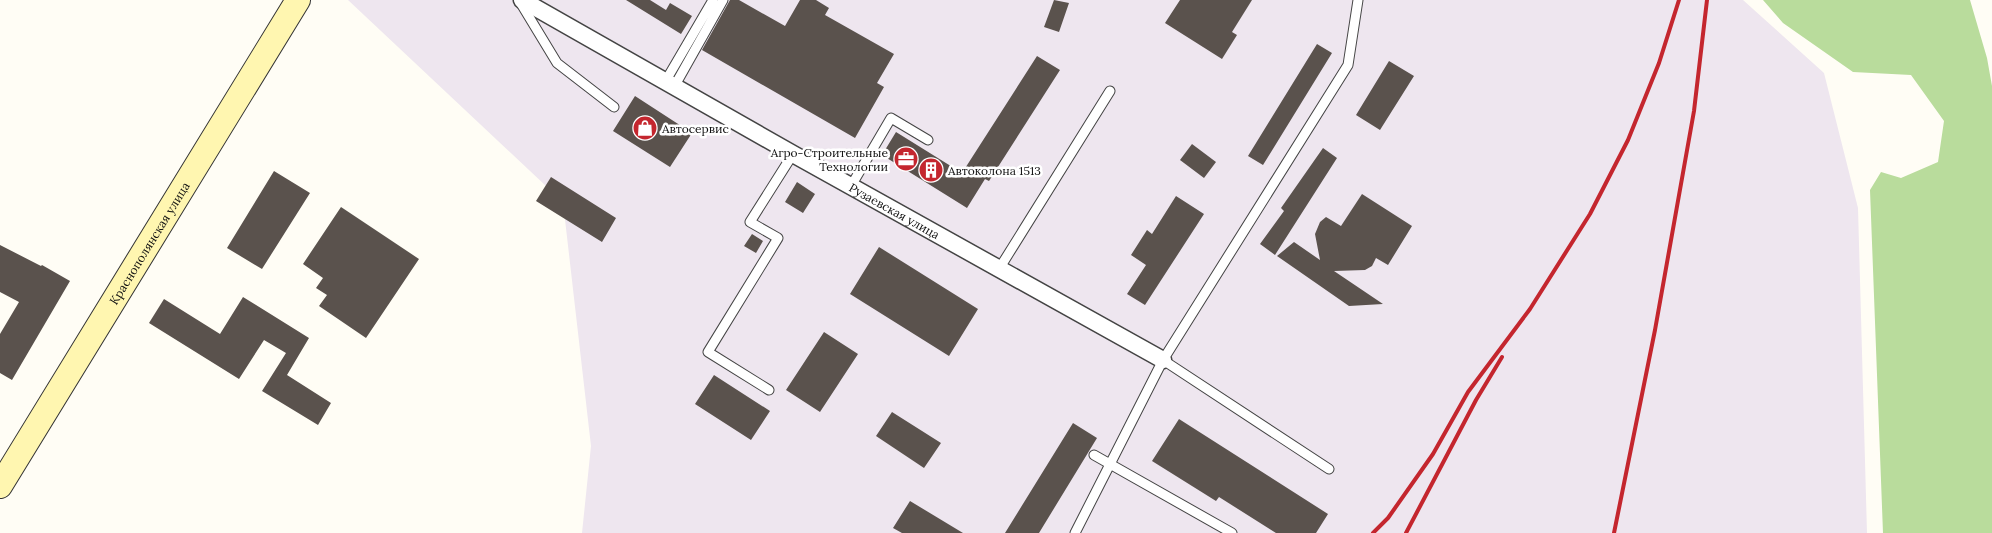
<svg xmlns="http://www.w3.org/2000/svg" width="1992" height="533" font-family="Lora,serif">
  <style>
    .industrial { fill: #eee6ef }
    .forest { fill: #b9dc9c }
    .building { fill: #5a524d }
    .lines { fill: none; stroke-linecap: round; stroke-linejoin: round }
    .lane-casing { stroke: #444; stroke-width: 11 }
    .street-casing { stroke: #444; stroke-width: 19 }
    .secondary-casing { stroke: #333; stroke-width: 26 }
    .lane { stroke: #fff; stroke-width: 9 }
    .street { stroke: #fff; stroke-width: 16 }
    .secondary { stroke: #fff6b0; stroke-width: 24 }
    .rail { stroke: #c4262e; stroke-width: 4 }
    .labels { text-anchor: middle; dominant-baseline: central; stroke-width: 5; stroke-linejoin: round; paint-order: stroke }
    .poi-label { font-size: 12px; fill: #111; stroke: #fff; text-anchor: start }
    .street-label { font-size: 12px; fill: #111; stroke: #fff }
  </style>
  <rect width="100%" height="100%" fill="#fffdf5"/>
  <!-- industrial -->
  <path class="industrial" d="M348 0H1743L1824 73 1858 208 1867 533H582L591 446 563 202Z"/>
  <!-- forest -->
  <path class="forest" d="M1763 0H1970L1987 58 1992 86V533H1883L1870 190 1881 172 1901 178 1938 162 1944 121 1911 75 1853 72 1783 23Z"/>
  <!-- building -->
  <path class="building" d="M626 0H650L666 10 670 3 692 16 681 34Z
    M730 0H739L785 26 800 0H816L829 8 825 15 894 54 877 83 884 87 855 138 702 50Z
    M1054 0 1069 3 1059 32 1044 27Z
    M1180 0H1252L1232 32 1237 35 1222 59 1165 23Z
    M1317 44 1332 53 1263 165 1248 156Z
    M1037 56 1060 70 989 181 985 179 967 208 882 155 896 132 962 173Z
    M1389 61 1414 76 1380 130 1356 115Z
    M635 96 692 133 670 167 613 131Z
    M1192 144 1216 162 1204 178 1180 160Z
    M1323 148 1337 158 1275 255 1260 244 1284 211 1281 208Z
    M274 171 310 193 262 269 227 248Z
    M551 177 616 218 602 242 536 201Z
    M797 182 815 194 803 213 785 202Z
    M1362 194 1412 226 1388 265 1376 258 1372 266 1365 270 1334 271 1383 304 1349 306 1277 256 1294 242 1320 260 1315 234 1320 222 1326 217 1341 226Z
    M1176 196 1204 214 1145 305 1127 294 1146 265 1131 255 1147 230 1152 234Z
    M341 207 419 259 366 338 319 306 327 295 316 288 323 278 303 264Z
    M752 234 763 241 756 253 744 246Z
    M0 245 41 266 42 265 70 281 12 380 0 373V334L19 302 0 292Z
    M879 247 978 309 949 356 850 294Z
    M243 297 309 338 287 375 331 403 318 425 262 391 286 353 264 340 239 379 149 323 164 299 220 334Z
    M824 332 858 354 820 412 786 390Z
    M714 375 770 411 751 440 695 404Z
    M892 412 941 443 924 468 876 436Z
    M1179 419 1328 514 1316 533H1276L1219 497 1216 501 1152 461Z
    M1073 423 1097 438 1039 533H1005Z
    M910 501 963 533H902L893 528Z"/>
  <g class="lines">
    <defs>
      <path id="lane" d="M520 2 557 63 614 107
        M665 82 713 0
        M674 87 723 0
        M851 186 891 118 928 140
        M999 269 1110 91
        M1163 360 1329 469
        M769 390 708 352 778 238 750 222 793 154
        M1094 455 1232 533
        M1075 533 1163 360 1348 65 1358 0"/>
      <g id="street">
        <path id="s1" d="M522 0 793 154 1163 360"/>
      </g>
      <g id="secondary">
        <path id="s2" d="M0 486 298 0"/>
      </g>
    </defs>
    <!-- lane casing -->
    <use href="#lane" class="lane-casing"/>
    <!-- street casing -->
    <use href="#street" class="street-casing"/>
    <!-- secondary casing -->
    <use href="#secondary" class="secondary-casing"/>
    <!-- lane -->
    <use href="#lane" class="lane"/>
    <!-- street -->
    <use href="#street" class="street"/>
    <!-- secondary -->
    <use href="#secondary" class="secondary"/>
    <!-- rail -->
    <path class="rail" d="M1373 533 1388 518 1433 454 1468 392 1530 309 1590 214 1628 140 1659 63 1679 0
      M1406 533 1476 400 1502 357
      M1614 533 1655 330 1694 111 1707 0"/>
  </g>
  <!-- icons -->
  <defs>
    <symbol id="shop-disc" viewBox="-11 -11 22 22"><circle r="9.5" fill="#c4262e" stroke="#fff"/><path d="M-5-2.5h2.3a2.7 3.5 0 0 1 5.4 0H5L5.5 6h-11ZM-1.5-2.5h3a1.5 2.3 0 0 0-3 0Z" fill="#fff"/></symbol>
    <symbol id="office-disc" viewBox="-11 -11 22 22"><circle r="9.5" fill="#c4262e" stroke="#fff"/><path d="M-6-3h4V-5.5h4V-3h4V5H-6ZM-1-4.5V-3h2v-1.5ZM-6 0V1H6V0Z" fill="#fff"/></symbol>
    <symbol id="building-disc" viewBox="-11 -11 22 22"><circle r="9.5" fill="#c4262e" stroke="#fff"/><path d="M-4-6H4V6H1V3H-1V6H-4ZM-2.5-4.3h1.7v1.8h-1.7ZM.8-4.3h1.7v1.8H.8ZM-2.5-1h1.7V.8h-1.7ZM.8-1h1.7V.8H.8Z" fill="#fff"/></symbol>
  </defs>
  <g fill-rule="evenodd">
    <use href="#shop-disc" x="631" y="114" width="28" height="28"/>
    <use href="#office-disc" x="892" y="145" width="28" height="28"/>
    <use href="#building-disc" x="917" y="156" width="28" height="28"/>
  </g>
  <g class="labels">
    <!-- poi labels -->
    <g class="poi-label">
      <text x="662" y="128">Автосервис</text>
      <text x="888" y="152" text-anchor="end">Агро-Строительные<tspan x="888" dy="14">Технологии</tspan></text>
      <text x="948" y="170">Автоколона 1513</text>
    </g>
    <!-- street labels -->
    <g class="street-label">
      <text stroke="none"><textPath href="#s1" startOffset="428">Рузаевская улица</textPath></text>
      <text stroke="none"><textPath href="#s2" startOffset="285">Краснополянская улица</textPath></text>
    </g>
  </g>
</svg>
